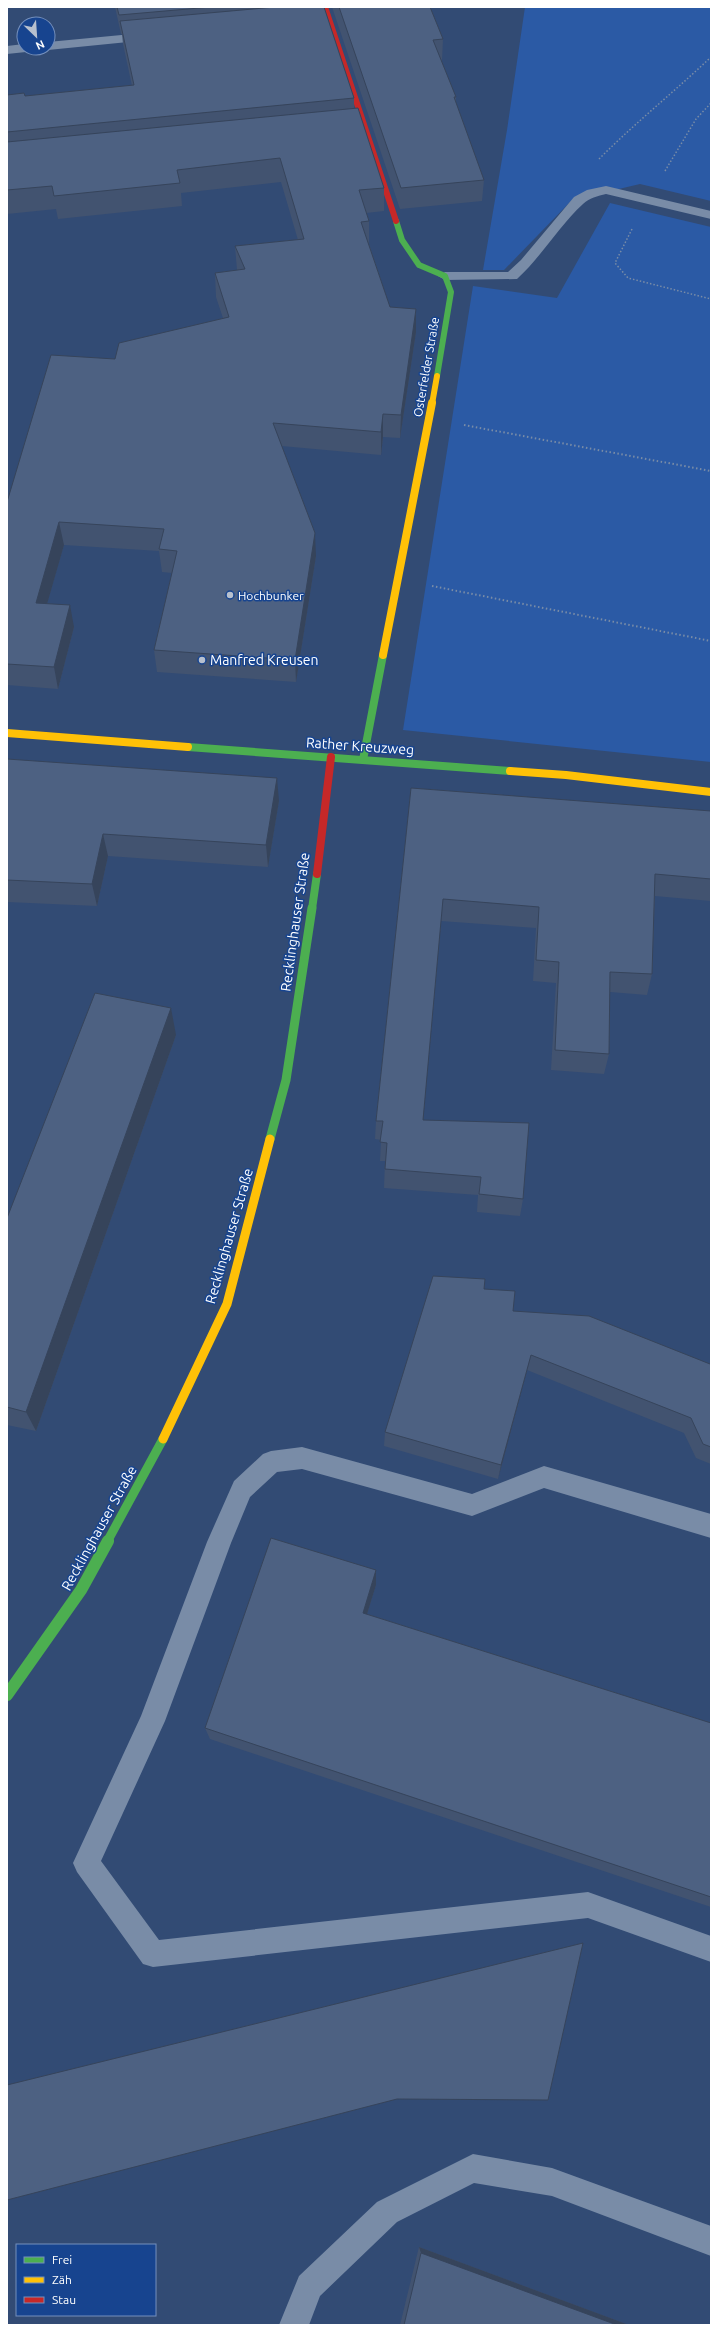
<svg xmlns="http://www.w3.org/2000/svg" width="718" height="2332" font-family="Ubuntu,sans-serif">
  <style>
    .green { fill: #2b5aa5 }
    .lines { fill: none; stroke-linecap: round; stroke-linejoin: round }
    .path-far1 { stroke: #798ca7; stroke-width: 1.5; stroke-dasharray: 1.5 2; stroke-linecap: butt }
    .path { stroke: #798ca7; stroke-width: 2; stroke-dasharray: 1.5 2.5; stroke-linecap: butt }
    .lane { fill: #798ca7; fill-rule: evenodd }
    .street { fill: #798ca7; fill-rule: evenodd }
    .fast-far3 { stroke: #4caf50; stroke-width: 6 }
    .fast-far2 { stroke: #4caf50; stroke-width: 8 }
    .fast-far1 { stroke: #4caf50; stroke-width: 9 }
    .fast { stroke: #4caf50; stroke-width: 12 }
    .slow-far2 { stroke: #ffc107; stroke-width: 6 }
    .slow-far1 { stroke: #ffc107; stroke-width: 8 }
    .slow { stroke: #ffc107; stroke-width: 9 }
    .jam-far1 { stroke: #c62828; stroke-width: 6 }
    .jam { stroke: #c62828; stroke-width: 8 }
    .wall { fill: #425370 }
    .shaded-wall { fill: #36445b }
    .building { fill: #4d6182; stroke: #36445b }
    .poi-dot { fill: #b7c0ce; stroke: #17448f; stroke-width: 1.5 }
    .labels { text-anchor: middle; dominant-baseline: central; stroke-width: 3; stroke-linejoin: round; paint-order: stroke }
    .far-street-label { font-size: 12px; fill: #fff; stroke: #17448f }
    .far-poi-label { font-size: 12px; fill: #fff; stroke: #17448f; text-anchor: start }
    .poi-label { font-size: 14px; fill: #fff; stroke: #17448f; text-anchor: start }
    .street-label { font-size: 14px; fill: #fff; stroke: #17448f }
  </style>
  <rect width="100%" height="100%" fill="#324b74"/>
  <!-- green -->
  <path class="green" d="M525 7H711V201L640 184 572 200 504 270H483L507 130Z
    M610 203 711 227V762L403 730 473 286 557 298Z"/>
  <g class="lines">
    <!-- path-far1 -->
    <path class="path-far1" d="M599 159C635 123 674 92 711 57
      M665 171 696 119 711 103
      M632 229 615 263 628 278 711 299"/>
    <!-- path -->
    <path class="path" d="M464 425 711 471
      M432 586 711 641"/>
    <!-- lane -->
    <path class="lane" d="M606 186 711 211V219L606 194C598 196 589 198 583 204 559 226 542 256 517 279L445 280 438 276 445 272H508L521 260 574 197 587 190Z
      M302 1447 472 1494 544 1466 711 1514V1538L544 1488 472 1516 302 1469 277 1472 250 1497 231 1543 165 1721 101 1861 159 1940 588 1892 711 1936V1962L588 1918 153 1967 143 1964 77 1872 73 1863 141 1716 207 1542 234 1481 263 1454 271 1451Z
      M473 2154 552 2168 711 2226V2256L552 2196 474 2183 397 2222 320 2296 309 2325H279L299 2276 377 2202Z"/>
    <!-- street -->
    <path class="street" d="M153 32 158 33 160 36 158 39 48 50 43 48H48V42Z
      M24 44V48H33L26 52 7 54V46Z"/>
    <!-- fast-far3 -->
    <path class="fast-far3" d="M396 221 402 240 419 265 445 276 451 292 437 376"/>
    <!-- fast-far2 -->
    <path class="fast-far2" d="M188 747 510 771
      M363 760 383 655
      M312 909 317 874"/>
    <!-- fast-far1 -->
    <path class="fast-far1" d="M270 1139 286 1080 312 908
      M107 1542 163 1439"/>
    <!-- fast -->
    <path class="fast" d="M7 1695 81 1590 108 1541"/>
    <!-- slow-far2 -->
    <path class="slow-far2" d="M432 404 437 376"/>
    <!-- slow-far1 -->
    <path class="slow-far1" d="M383 655 432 403
      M7 733 188 747
      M510 771 566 775 711 792"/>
    <!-- slow -->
    <path class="slow" d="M163 1439 227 1304 270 1139"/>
    <!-- jam-far1 -->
    <path class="jam-far1" d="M325 7 396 221"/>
    <!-- jam -->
    <path class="jam" d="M317 874 331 757"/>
  </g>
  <!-- wall -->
  <path class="wall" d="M115 7H324L354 98V109L384 188V211L366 213 369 221V244L390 307 416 309V332L400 438 383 437 381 455 282 446 316 556 296 682 157 672 154 650 172 573 162 572 159 551 64 545 47 603 74 627 58 689 7 685V502L115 359 223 318 216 297 215 273 237 270 235 246 298 240 281 182 181 193 182 206 58 219 56 209 7 214V95L25 96 132 86 123 44 122 34H121Z
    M332 7H430L443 39 442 61H441L456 97V103L484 180 482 201 400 209Z
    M7 759 279 801 268 867 108 856 97 906 7 902Z
    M411 788 711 811V901L655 896 652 974 647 995 610 992 609 1054 604 1074 551 1070 556 983 533 981 536 928 441 921 423 1120 523 1199 520 1216 477 1212 478 1195 384 1188 385 1161H380L381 1140 375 1139 376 1121Z
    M176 1035 36 1431 7 1425V1218Z
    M484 1289 513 1311 710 1364H711V1464L696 1458 684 1433 527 1370 498 1479 384 1446 385 1432Z
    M376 1570V1585L367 1614 711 1723V1907L210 1739 205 1728Z
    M419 2247 629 2325H400Z"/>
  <!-- shaded-wall -->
  <path class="shaded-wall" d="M416 309V332L400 438 401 415Z
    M383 414V437L381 455V432Z
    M59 522 64 545 41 625 36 603Z
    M315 533 316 556 296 682 295 660Z
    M70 605 74 627 58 689 54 667Z
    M277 778 279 801 268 867 266 845Z
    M103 834 108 856 97 906 92 884Z
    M443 899 441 921 421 1138 423 1120Z
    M171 1008 176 1035 36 1431 26 1412Z
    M531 1355 527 1370 498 1479 501 1465Z
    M376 1570V1585L363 1627V1613Z
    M419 2247 629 2325H617L421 2253Z"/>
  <!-- building -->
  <path class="building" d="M117 7H211L119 15Z
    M275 7H324L354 98 7 132V95L24 93 25 96 134 85 120 21Z
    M339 7H430L443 39 433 40 456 97H454L484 180 401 188Z
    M358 108 384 188 359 190 369 221 361 222 390 307 416 309 401 415 383 414 381 432 273 423 315 533 295 660 154 650 177 551 159 549 164 529 59 522 36 603 70 605 54 667 7 664V502L51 355 115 359 119 343 229 317 215 273 245 269 235 246 304 239 280 158 177 170 180 183 54 196 52 186 7 190V142Z
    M7 759 277 778 266 845 103 834 92 884 7 880Z
    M411 788 711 811V879L655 874 652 974 610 972 609 1054 555 1050 559 962 536 960 539 907 443 899 423 1120 529 1123 523 1199 479 1194 481 1177 385 1169 387 1143 380 1142 383 1121H376Z
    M95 993 171 1008 26 1412 7 1407V1218Z
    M433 1276 485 1279 484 1289 515 1291 513 1311 589 1316 710 1364H711V1447L703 1444 691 1418 531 1355 501 1465 385 1432Z
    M271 1538 376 1570 363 1613 711 1723V1897L205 1728Z
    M583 1943 548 2100 397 2099 7 2200V2085Z
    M421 2253 617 2325H404Z"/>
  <!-- markers -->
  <g class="poi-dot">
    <circle cx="230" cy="595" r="4"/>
    <circle cx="202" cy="660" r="4"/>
  </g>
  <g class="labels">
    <!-- far-street labels -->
    <g class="far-street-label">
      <text transform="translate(426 367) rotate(-80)">Osterfelder Straße</text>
    </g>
    <!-- far-poi labels -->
    <g class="far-poi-label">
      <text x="238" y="595">Hochbunker</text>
    </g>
    <!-- poi labels -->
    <g class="poi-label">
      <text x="210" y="660">Manfred Kreusen</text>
    </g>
    <!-- street labels -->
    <g class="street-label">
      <text transform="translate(360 746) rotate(4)">Rather Kreuzweg</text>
      <text transform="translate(295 922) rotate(-82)">Recklinghauser Straße</text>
      <text transform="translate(229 1236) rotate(-74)">Recklinghauser Straße</text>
      <text transform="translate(99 1528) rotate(-61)">Recklinghauser Straße</text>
    </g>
  </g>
  <!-- border -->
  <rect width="718" height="2332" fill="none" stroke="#ffffff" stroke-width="16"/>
  <!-- legend -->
  <rect x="16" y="2244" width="140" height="72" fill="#17448f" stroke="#748fbc"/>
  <rect x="24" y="2257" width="20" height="6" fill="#4caf50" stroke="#748fbc"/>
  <text x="52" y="2264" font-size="12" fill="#ffffff">Frei</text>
  <rect x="24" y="2277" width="20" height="6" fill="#ffc107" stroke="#748fbc"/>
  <text x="52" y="2284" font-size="12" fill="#ffffff">Zäh</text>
  <rect x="24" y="2297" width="20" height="6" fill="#c62828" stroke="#748fbc"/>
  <text x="52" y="2304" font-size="12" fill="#ffffff">Stau</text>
  <!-- north arrow -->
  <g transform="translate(36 36) rotate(155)"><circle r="19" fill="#17448f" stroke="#748fbc"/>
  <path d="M0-3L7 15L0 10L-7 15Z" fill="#b7c0ce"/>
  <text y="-6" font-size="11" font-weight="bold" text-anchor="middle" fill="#ffffff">N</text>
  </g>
</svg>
